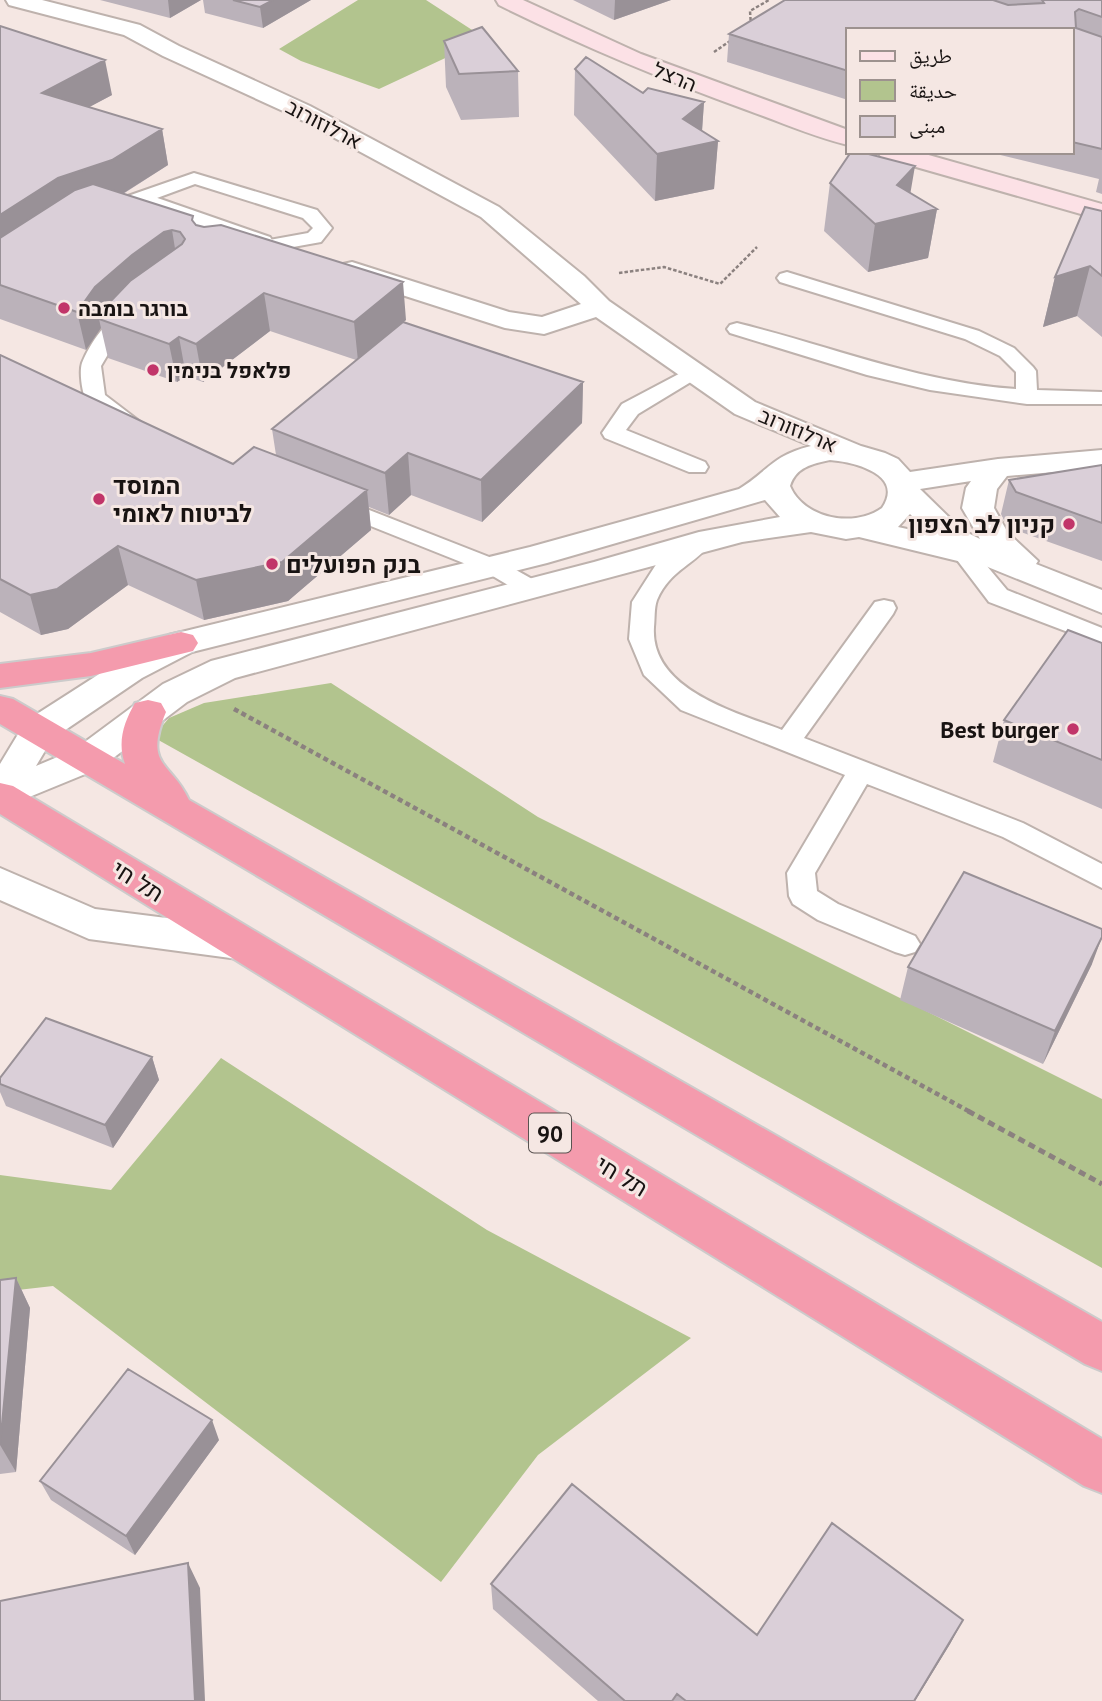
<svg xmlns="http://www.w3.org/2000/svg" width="1102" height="1701" font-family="'PT Sans','Noto Naskh Arabic',Heebo,sans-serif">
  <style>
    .green { fill: #b2c48e }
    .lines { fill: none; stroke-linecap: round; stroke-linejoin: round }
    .lane-casing { stroke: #beb2ad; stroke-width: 4 }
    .street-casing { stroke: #beb2ad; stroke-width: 4 }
    .secondary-casing { stroke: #beb2ad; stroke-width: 4 }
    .highway-casing { stroke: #cccbcb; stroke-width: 4 }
    .path-far2 { stroke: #8b817f; stroke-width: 2.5; stroke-dasharray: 3.5 2; stroke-linecap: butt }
    .path-far1 { stroke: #8b817f; stroke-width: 4.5; stroke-dasharray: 5 3.5; stroke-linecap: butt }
    .path { stroke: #8b817f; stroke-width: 5; stroke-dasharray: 7 4.5; stroke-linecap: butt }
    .lane { fill: #fff; fill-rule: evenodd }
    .street { fill: #fff; fill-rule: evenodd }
    .secondary { fill: #fce1e6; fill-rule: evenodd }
    .highway { fill: #f49bad; fill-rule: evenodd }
    .wall { fill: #bbb2ba }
    .shaded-wall { fill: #999197 }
    .building { fill: #dacfd8; stroke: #999197; stroke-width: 2 }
    .poi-dot { fill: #c13569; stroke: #f5e7e3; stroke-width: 2.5 }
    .labels { text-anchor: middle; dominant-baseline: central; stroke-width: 6; stroke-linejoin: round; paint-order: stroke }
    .far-street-label { font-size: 21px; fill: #181312; stroke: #f5e7e3 }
    .far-poi-label { font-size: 21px; font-weight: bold; fill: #181312; stroke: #f5e7e3; text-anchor: start }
    .shield { fill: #f5e7e3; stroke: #5a5351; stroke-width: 2 }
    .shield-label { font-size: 23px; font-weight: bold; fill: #181312 }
    .poi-label { font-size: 24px; font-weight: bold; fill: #181312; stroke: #f5e7e3; text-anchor: start }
    .street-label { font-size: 24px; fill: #181312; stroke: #f5e7e3 }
  </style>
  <rect width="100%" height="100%" fill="#f5e7e3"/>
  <!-- green -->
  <path class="green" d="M358 0H426L486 39 379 89 301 61 279 49Z
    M331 683 538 817 1102 1099V1268L153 737 169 718 204 703Z
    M221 1058 487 1230 691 1338 538 1455 441 1582 53 1286 0 1292V1175L111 1190Z"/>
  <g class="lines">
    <defs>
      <path id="lane" d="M194 173 317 210 332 228 321 242 243 256 236 254 233 250 236 246 308 233 313 228 303 218 195 184 119 212H105L103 208 105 204Z
        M787 272 979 331 1014 348 1033 367 1036 371 1037 390 1102 392V404H1027L930 390 867 375 730 333 727 329 730 325 737 323C832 346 917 382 1016 389V372L1000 356 965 339 780 282 777 278 780 274Z
        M129 309 136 311 139 315 117 339 101 366 105 395 143 424 140 429C118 434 102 415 87 402 82 394 79 372 82 363 89 345 109 314 129 309Z
        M692 367 699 369 702 373 699 377 638 414 626 430 705 462 708 467 705 472H689L605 438 602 433 622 404Z
        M336 497 502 562 541 584 544 589 541 594 532 597 523 594 486 572 328 509 325 504 328 499Z
        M699 535 707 537 711 542C696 565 671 568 657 600 654 608 655 619 654 627 650 690 736 712 782 730L875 602 884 600 893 602 896 608 893 614 804 738 1023 823 1102 864V888L1003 837 867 784 815 873 817 891 838 904 915 936 920 944 915 952 905 955 895 952 818 920 793 904 789 896 787 873 845 775 681 710 644 675 629 639 632 602 657 563 691 537Z
        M963 545 971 547 1007 590 1102 628V645L989 602 951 552 955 547Z"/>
      <path id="street" d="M6 0H42L140 25 179 46 310 106 499 207 584 276 609 301 755 402 861 446 885 453 898 459 910 472 998 459 1102 450V468L1007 476 997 489 994 508 1008 533 1038 561 1036 564 1102 590V613L973 561 966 563 859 537 846 539 811 532 742 542 235 678 187 702 100 768 0 809V764L26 721 118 662 169 635 530 547 739 489C770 470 771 456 811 446L735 414 596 317 544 334 505 328 343 276 339 270 343 264 352 262 509 312 542 317 581 304 481 217 294 116 163 56 124 35 9 5ZM830 460C854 462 905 474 882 508 854 528 804 519 790 486 796 467 812 464 830 460ZM971 481 966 488 962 508 980 539 962 530 920 489ZM765 500 780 517 699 532 594 562 211 661 163 684 74 750 36 766 52 739 142 678 192 652 547 563ZM910 514 930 534 898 527Z
        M146 194 270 237 274 243 270 249 261 251 252 249 137 207 133 202 137 197Z
        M0 868 95 909 238 927 252 932 258 943 252 954 238 959 89 939 0 900Z"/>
      <path id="secondary" d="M496 0H523L641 54 848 130V145C814 137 780 122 747 110 662 79 580 45 499 5Z
        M878 152H918L1102 204V220L881 157Z"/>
      <path id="highway" d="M181 632 193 635 198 643 193 651 91 676 0 688V664L91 653Z
        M0 696 13 699 125 764C117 742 124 722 135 703L148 700 161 703 166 712C143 767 171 761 189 800L1102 1322V1371L1085 1364 0 724Z
        M0 783 13 786 1102 1439V1493L1084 1486 0 814Z"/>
    </defs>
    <!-- lane casing -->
    <use href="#lane" class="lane-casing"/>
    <!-- street casing -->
    <use href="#street" class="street-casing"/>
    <!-- secondary casing -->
    <use href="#secondary" class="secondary-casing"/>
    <!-- highway casing -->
    <use href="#highway" class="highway-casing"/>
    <!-- path-far2 -->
    <path class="path-far2" d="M751 26 750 11 769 0
      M714 52 733 39
      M619 273 664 267 720 284 757 247"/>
    <!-- path-far1 -->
    <path class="path-far1" d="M234 709 972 1113"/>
    <!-- path -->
    <path class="path" d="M968 1111 1102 1184"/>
    <!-- lane -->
    <use href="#lane" class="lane"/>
    <!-- street -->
    <use href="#street" class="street"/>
    <!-- secondary -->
    <use href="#secondary" class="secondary"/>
    <!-- highway -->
    <use href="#highway" class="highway"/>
  </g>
  <!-- wall -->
  <path class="wall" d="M100 0H201L170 18Z
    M203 0H311L263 28 205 13Z
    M573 0H671L614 20Z
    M785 0H1102V194L1096 192 1099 179 988 152H1072V30H848V100L727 62 729 34Z
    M0 26 112 95 89 107 162 129 168 165 123 194 194 223 196 225 406 320 403 322 583 382 582 423 482 522 411 495 389 515 369 507 371 530 288 601 204 620 128 585 68 629 41 635 0 612V355L233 464 276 455 272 429 356 360 270 331 203 382 186 376 177 382 108 358 101 328 86 350 0 319Z
    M444 41 518 71 519 117 461 120 446 87Z
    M575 69 643 93 704 102 702 131 718 141 714 189 655 201 574 115Z
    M830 183 911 193 937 209 928 258 868 272 824 231Z
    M1102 211V337L1077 316 1043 327 1055 277Z
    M1102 465V561L1007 527 1001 514 1009 480Z
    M1102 643V809L993 762 1004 720Z
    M1092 964 1043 1064 900 1000 908 967Z
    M152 1057 159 1080 113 1148 6 1106 0 1092V1078Z
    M16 1278 30 1308 16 1472 0 1474V1280Z
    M219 1440 135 1555 51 1500 40 1481Z
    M491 1584 757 1635 963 1620 950 1644 915 1701H598L493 1609Z"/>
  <!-- shaded-wall -->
  <path class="shaded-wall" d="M168 0H201L170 18Z
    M273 0H311L263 28 260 7Z
    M615 0H671L614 20Z
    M105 60 112 95 50 128 42 93Z
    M704 102 701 145 718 141 714 189 655 201 657 154 683 119Z
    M162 129 168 165 119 196 0 258V215L58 178Z
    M915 166 907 213 937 209 928 258 868 272 875 224 897 185Z
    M172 230 178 267 102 320 95 287 132 255 164 232Z
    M1090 266 1077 316 1043 327 1055 277Z
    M403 282 406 320 358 361 354 322Z
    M95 287 102 320 99 319 101 328 86 350 77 312Z
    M264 293 270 331 203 382 196 344Z
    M179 337 186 376 177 382 169 344Z
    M583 382 582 423 482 522 481 480Z
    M408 453 411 495 389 515 385 473Z
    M367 490 371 530 288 601 204 620 196 580Z
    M118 546 128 585 68 629 41 635 30 595Z
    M1102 937 1092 964 1043 1064 1055 1031Z
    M152 1057 159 1080 113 1148 105 1125Z
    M16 1278 30 1308 16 1472 0 1445Z
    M212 1420 219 1440 135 1555 126 1536Z
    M188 1563 200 1588 205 1701H195Z
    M963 1620 950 1644 915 1701H914Z"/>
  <!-- building -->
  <path class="building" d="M233 0H273L260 7Z
    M785 0H993L1008 5 1044 3 1042 0H1102V17L1079 9 1075 12 1076 28 1102 37V149L1072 142V30H848V71L729 34Z
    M0 26 105 60 42 93 162 129 112 160 58 178 0 215Z
    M482 27 518 71 459 74 444 41Z
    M586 57 643 93 648 88 704 102 683 119 718 141 657 154 575 69Z
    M851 152H861L915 166 897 185 937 209 875 224 830 183Z
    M93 184 193 216 192 220 196 225 204 227 221 225 403 282 354 322 264 293 196 344 179 337 169 344 99 319 108 304 130 281 182 244 185 239 180 232 172 230 164 232 132 255 95 287 77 312 0 285V238L75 190Z
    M1085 207 1102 211V276L1090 266 1055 277Z
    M403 322 583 382 481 480 408 453 385 473 272 429Z
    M0 355 233 464 254 447 367 490 282 562 196 580 118 546 57 589 30 595 0 579Z
    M1102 465V523L1016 492 1009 480Z
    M1068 630 1102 643V760L1004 720Z
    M964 872 1102 929V937L1055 1031 908 967Z
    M46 1018 152 1057 105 1125 0 1084V1078Z
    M16 1278 0 1445V1280Z
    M128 1369 212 1420 126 1536 40 1481Z
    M572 1484 757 1635 832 1523 963 1620 914 1701H686L677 1694 672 1701H625L491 1584Z
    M188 1563 195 1701H0V1601Z"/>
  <!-- markers -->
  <g class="poi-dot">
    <circle cx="64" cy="308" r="7"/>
    <circle cx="153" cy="370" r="7"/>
    <circle cx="99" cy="499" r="7"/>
    <circle cx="1069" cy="524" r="7"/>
    <circle cx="272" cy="564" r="7"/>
    <circle cx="1073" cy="729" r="7"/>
  </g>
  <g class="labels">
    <!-- far-street labels -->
    <g class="far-street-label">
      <text transform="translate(675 77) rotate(22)">הרצל</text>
      <text transform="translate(324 124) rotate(28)">ארלוזורוב</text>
      <text transform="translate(798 430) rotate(23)">ארלוזורוב</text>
    </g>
    <!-- far-poi labels -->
    <g class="far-poi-label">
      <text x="78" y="308">בורגר בומבה</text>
      <text x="167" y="370">פלאפל בנימין</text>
    </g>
    <!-- shield labels -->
    <rect class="shield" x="529" y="1113.5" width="42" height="39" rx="5"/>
    <g class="shield-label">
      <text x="550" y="1133">90</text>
    </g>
    <!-- poi labels -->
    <g class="poi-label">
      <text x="113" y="485">המוסד<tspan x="113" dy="28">לביטוח לאומי</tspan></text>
      <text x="1055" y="524" text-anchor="end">קניון לב הצפון</text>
      <text x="286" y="564">בנק הפועלים</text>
      <text x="1059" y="729" text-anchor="end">Best burger</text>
    </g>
    <!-- street labels -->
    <g class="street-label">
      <text transform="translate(138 881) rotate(32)">תל חי</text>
      <text transform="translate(622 1176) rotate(31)">תל חי</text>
    </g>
  </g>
  <!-- legend -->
  <rect x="846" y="28" width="228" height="126" fill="#f5e7e3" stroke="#9d928f" stroke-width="2"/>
  <rect x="860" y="51" width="35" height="10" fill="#fce1e6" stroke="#9d928f" stroke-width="2"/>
  <text x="909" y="63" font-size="21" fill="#181312">طريق</text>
  <rect x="860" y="80" width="35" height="21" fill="#b2c48e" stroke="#9d928f" stroke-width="2"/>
  <text x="909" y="98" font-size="21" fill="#181312">حديقة</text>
  <rect x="860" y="116" width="35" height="21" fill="#dacfd8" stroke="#9d928f" stroke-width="2"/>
  <text x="909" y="133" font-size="21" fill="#181312">مبنى</text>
</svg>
